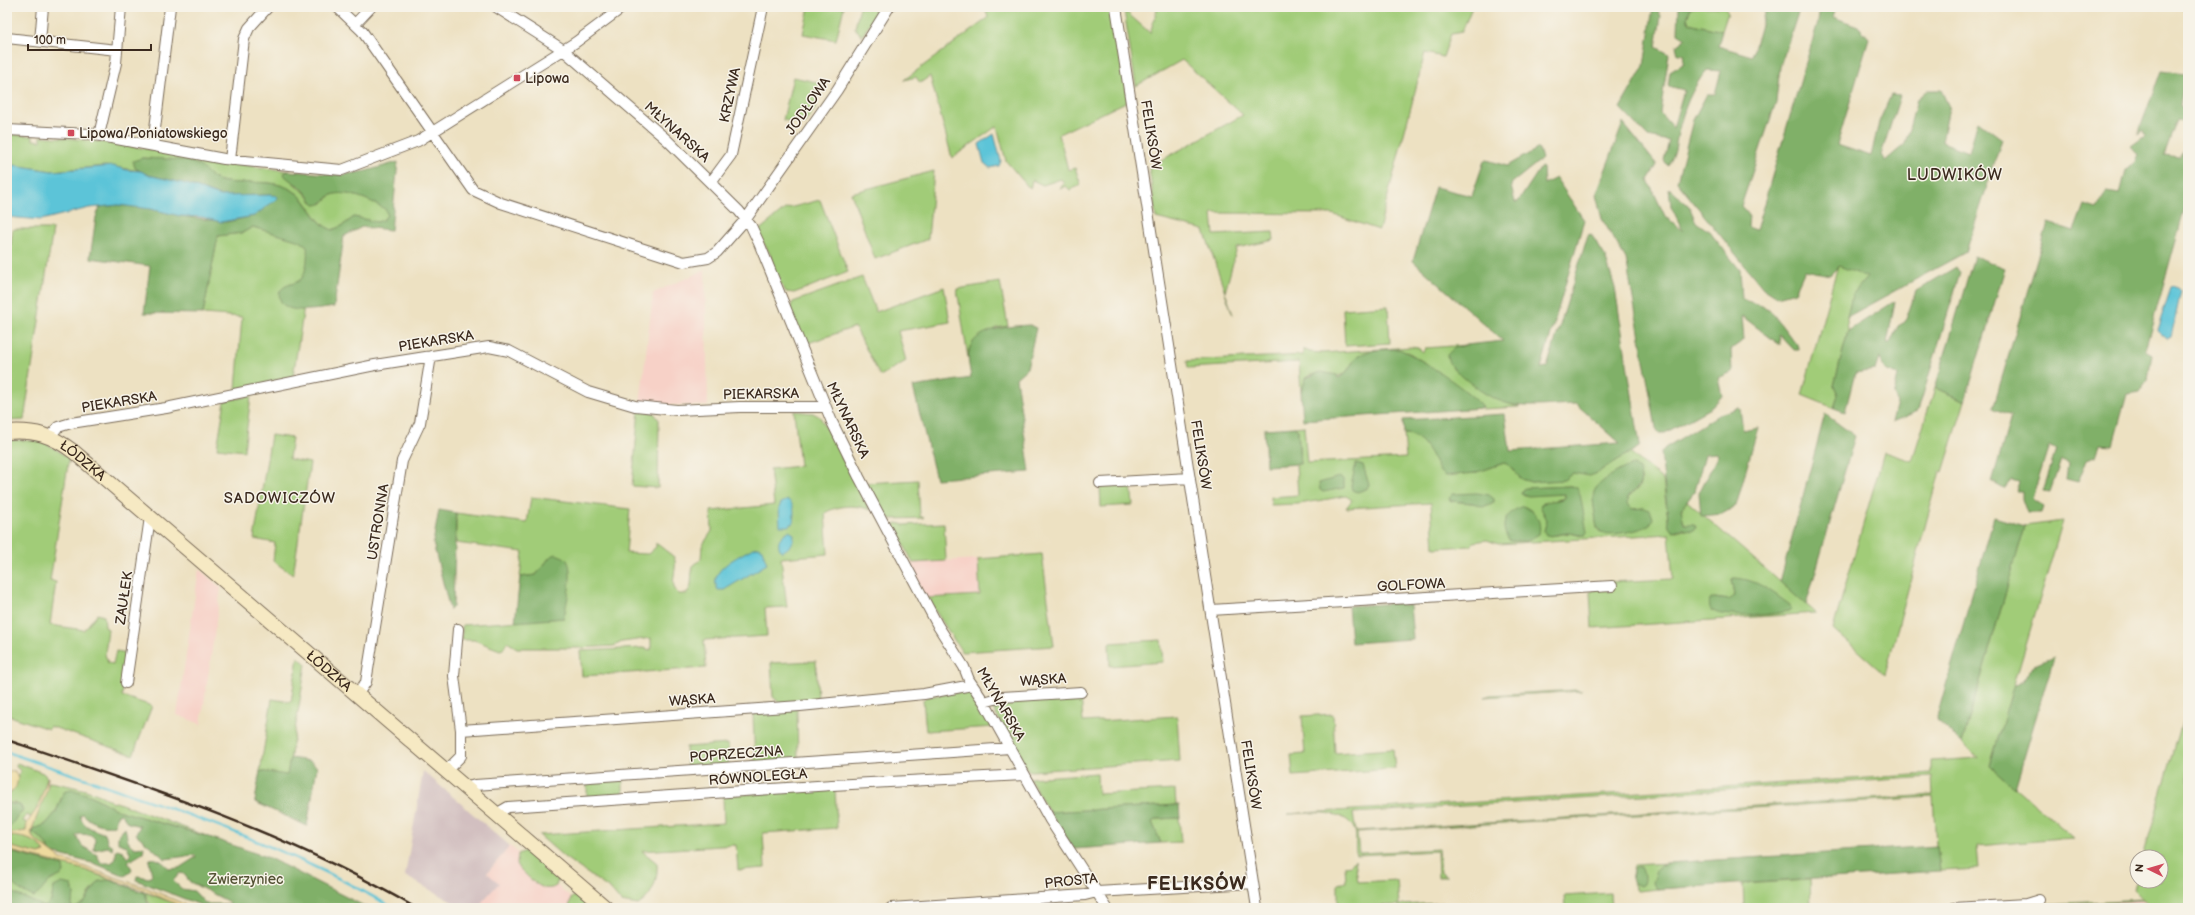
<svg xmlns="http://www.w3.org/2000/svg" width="2195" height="915" font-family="'Balsamiq Sans',sans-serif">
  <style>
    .built { fill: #f7d1c7 }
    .industrial { fill: #d2bfc0 }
    .green { fill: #a1cc78; stroke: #6e7b4b; fill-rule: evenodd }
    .forest { fill: #80b068; stroke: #5e6d43; fill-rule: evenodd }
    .sand { fill: #eeda9e; stroke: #94825e }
    .water { fill: #5cc4d8; stroke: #4c777b }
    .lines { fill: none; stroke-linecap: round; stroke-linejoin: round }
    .stream { stroke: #5cc4d8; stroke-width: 2.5 }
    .minor-casing { stroke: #796a57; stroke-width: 12 }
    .tertiary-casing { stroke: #796a57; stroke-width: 14 }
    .secondary-casing { stroke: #796a57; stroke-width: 16 }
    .minor { stroke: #fff; stroke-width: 10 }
    .tertiary { stroke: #fff; stroke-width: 12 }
    .secondary { stroke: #f6e9c3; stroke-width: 14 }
    .rail { stroke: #3b2a1e; stroke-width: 2.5 }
    .poi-dot { fill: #d1495b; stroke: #f7f3e8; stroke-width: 1.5 }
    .labels { text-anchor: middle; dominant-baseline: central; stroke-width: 3; stroke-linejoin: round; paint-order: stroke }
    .poi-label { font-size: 14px; fill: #3b2a1e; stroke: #f7f3e8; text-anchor: start }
    .street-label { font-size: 14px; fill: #3b2a1e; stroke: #f7f3e8 }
    .park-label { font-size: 14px; fill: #545234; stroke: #f7f3e8 }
    .neighbourhood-label { font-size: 15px; letter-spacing: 1px; fill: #3b2a1e; stroke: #f7f3e8 }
    .quarter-label { font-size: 16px; letter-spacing: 1px; fill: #3b2a1e; stroke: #f7f3e8 }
    .district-label { font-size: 18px; font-weight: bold; letter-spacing: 1px; fill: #3b2a1e; stroke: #f7f3e8 }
  </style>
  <rect width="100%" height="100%" fill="#f7f3e8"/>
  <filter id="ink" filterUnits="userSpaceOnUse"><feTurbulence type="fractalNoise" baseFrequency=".025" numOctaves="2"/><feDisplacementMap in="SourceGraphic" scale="8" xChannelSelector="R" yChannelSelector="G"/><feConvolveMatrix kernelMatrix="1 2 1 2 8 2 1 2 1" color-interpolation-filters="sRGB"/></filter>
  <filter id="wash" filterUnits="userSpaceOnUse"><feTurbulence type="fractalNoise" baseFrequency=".012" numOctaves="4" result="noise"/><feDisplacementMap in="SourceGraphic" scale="16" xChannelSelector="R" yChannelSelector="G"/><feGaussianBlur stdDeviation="0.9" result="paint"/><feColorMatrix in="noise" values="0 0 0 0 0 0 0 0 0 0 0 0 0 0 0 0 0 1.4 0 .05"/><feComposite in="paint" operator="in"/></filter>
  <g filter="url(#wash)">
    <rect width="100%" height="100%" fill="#ede1c2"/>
    <!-- built -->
    <path class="built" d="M705 270 708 406 640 404 653 293Z
      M978 559 980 595 925 598 908 563Z
      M199 569 221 588 201 724 177 715Z
      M510 846 583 908H488L481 903 498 883 487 873Z
      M2145 900 2154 908H2021Z"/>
    <!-- industrial -->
    <path class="industrial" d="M423 771 510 846 487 873 499 883 481 903 488 908H463L405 876Z"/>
    <!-- green -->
    <path class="green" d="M809 7H844L836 40 803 34Z
      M860 7H880L862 36 855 28Z
      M985 7H1110L1115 37 1118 36 1128 101 1059 134 1068 170 1075 168 1081 185 1070 190 1066 186 1060 189 1064 183 1061 179 1043 185 1032 180 1030 189 1006 161 997 126 952 158 930 76 920 83 916 77 904 80 988 18Z
      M1158 7H1472L1462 32 1451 34 1443 57 1425 53 1379 230 1332 214 1212 213 1214 235 1273 232 1274 240 1237 248 1225 292 1233 315 1204 230 1156 218 1149 167 1243 115 1182 60 1136 86 1124 10 1150 33Z
      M1691 7H1725L1728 12 1722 31 1689 23 1687 18Z
      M793 77 821 83 815 109 804 124 783 120Z
      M7 134 33 136V140L41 141V136C125 141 205 162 289 171L285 173C290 184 304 188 312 202L322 204C325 201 329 196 334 194 348 190 375 202 386 209L387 215 383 220 377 222 354 217 342 226 332 230C313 223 310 199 292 190 266 176 244 187 220 181 208 178 202 164 189 162L142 158 135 168 141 171 105 166 52 171 7 164Z
      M934 171 928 239 875 259 851 193Z
      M820 200 848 272 794 293 786 292 774 273 770 254 757 232 785 209Z
      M253 227 263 230 315 236 293 377 236 389 242 317 203 314 218 236 242 233Z
      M13 229H53L24 420 7 421V272Z
      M1838 265 1868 277 1852 296 1847 317 1848 331 1834 386 1838 394 1834 408 1802 395Z
      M862 277 876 312 944 287 950 322 898 331 906 361 880 376 855 327 808 343 805 348 789 310 793 302Z
      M1000 282 1008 326 996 328 969 349 968 358 957 289Z
      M1388 306 1390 343 1345 346 1343 309Z
      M1466 345 1454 348 1452 367C1474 386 1491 400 1520 407L1482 409 1483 408C1459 386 1435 369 1408 352L1353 361C1345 382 1329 377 1311 374L1306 378 1301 392 1299 362 1188 368 1187 361 1303 355V349L1310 352 1323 353 1411 347 1418 348 1423 352 1425 348Z
      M1935 388 1965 401 1943 472 1940 471 1885 675 1833 629 1884 452 1912 461Z
      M251 396 244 451 217 448 225 401Z
      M639 409 654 413 659 420 658 488 632 486Z
      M794 411 813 413 820 417 870 510C857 504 837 505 825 513L828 554 781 558 787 607 765 608 767 636 704 640 706 668 582 676 580 651 643 648 651 650V638L622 642 614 646 579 648H517L507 642 503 649 500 650 474 640H462V625L564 618 550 557 536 575 520 577 523 552 456 543V513L527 523 531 497 630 509 626 553 648 554 656 547V543L674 557C679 570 667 584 679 594H687L691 586 692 567 701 559 702 546 712 531 711 511 774 505 770 469 800 466Z
      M1304 426 1307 463 1406 458 1404 434C1424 433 1435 461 1445 476L1475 473 1504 463 1509 465 1521 479 1531 482 1558 480H1563L1573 473H1580L1587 475 1595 474 1630 452 1663 480 1669 527 1675 531 1695 529 1696 525H1687C1678 518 1681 508 1687 501L1816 613 1592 628 1590 592 1609 582 1673 579 1669 534 1498 544 1487 540 1474 542 1470 546 1434 548 1431 503 1346 508 1352 500 1346 496 1299 504 1271 505V497L1298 495 1296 464 1300 463 1298 430 1294 427ZM1642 478 1639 487 1628 498V504L1631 509 1644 508 1600 532 1597 528 1593 497ZM1571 486 1577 488 1581 536 1570 533 1550 536 1544 531 1547 520 1543 503 1565 498V494L1524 495 1522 490 1525 488ZM1449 498 1494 499 1491 505 1451 501ZM1734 578 1791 610 1750 615 1715 598 1729 600 1734 595 1731 580Z
      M271 435 292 438 289 459 310 463 293 575 273 561 275 543 254 539Z
      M7 440 43 441 69 458 50 581 56 582 50 625 84 630 97 614 104 616 105 627 108 629 105 654 108 663 113 664 116 651 128 653 122 696 152 706 133 755 50 726 48 729 7 715Z
      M918 480 920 516 924 518 890 519 880 508 866 483Z
      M1131 484 1133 505 1101 507 1100 486Z
      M2063 521 1990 766 2074 838 1977 846 1979 869 1940 871 1937 846H1936L1933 797 1357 832 1359 853 1439 849 1441 873 1447 877H1438L1437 851 1357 855C1354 849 1357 839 1355 831 1346 806 1307 814 1287 814L1931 774V761L1979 758 1962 743 2025 526ZM1932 777 1933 795 1356 831 1353 813Z
      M897 523 904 525 944 523 946 561 913 563 900 537 893 530V526Z
      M1042 554 1054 646 962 652 927 598 980 595 978 559Z
      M1161 640 1163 662 1110 666 1109 643Z
      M298 657 306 664 281 814 255 802 272 699 291 702Z
      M816 661 818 699 780 703 773 697 771 663Z
      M1576 690 1582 691 1484 697 1490 695Z
      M968 691 972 693 995 727 926 731 923 700 926 697Z
      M1081 694 1083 722 1177 716 1180 761 1031 771 1026 769 989 702Z
      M2188 702V908H2154L2145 900 2048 906V904L2143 899 2134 890 2137 879V881H2161V857H2143Z
      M797 708 798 762 755 765 753 714Z
      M1333 714 1335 753 1393 749 1395 769 1293 776 1291 755 1305 754 1302 716Z
      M728 744 729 767 687 769 686 747Z
      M17 763 43 773 47 777 43 793 32 819 30 821 31 817 26 815 23 821 27 823 26 831 7 834 15 803H7V796L16 787 18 775 21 771 16 767Z
      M1097 773 1098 794 1175 790 1176 805 1049 812 1029 778Z
      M623 777V797L587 799V780Z
      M49 782C62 784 104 792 112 803L116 802 212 838 117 810 92 796 62 795C57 811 51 827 32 829L33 833 42 839 52 853 33 838 31 832Z
      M835 788 837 828 763 833 765 868 738 870 736 845 642 851 657 863C658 879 653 896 638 905L621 902 611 890 564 857 539 835 724 823 723 796Z
      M1179 818 1181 842 1161 843 1152 822 1157 819Z
      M7 836C20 836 38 839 45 851L39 854 7 846Z
      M7 850 82 869 176 904 180 908C161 908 151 914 145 893L109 880 92 890 84 903 76 908 71 907 74 895 54 887 51 901 45 907 10 892 7 888Z
      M528 850 559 876 556 886C543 895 529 877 520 869L517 864 518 854Z
      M1355 860 1358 882 1397 880 1399 905 1443 903V908H1399L1398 905 1338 908V884L1346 882 1345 866 1351 865Z
      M1668 863 1661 865 1655 887 1659 889 1637 891 1631 879 1634 865Z
      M1810 880 1811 908H1744L1743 884Z
      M1610 893 1611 908H1565L1564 896Z
      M577 895H581L596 908H569L571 898Z
      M1085 903 1094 908H1005Z"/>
    <!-- forest -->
    <path class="forest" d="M1653 7H1656L1661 16 1656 47 1669 54 1660 113 1673 128 1684 90 1668 86 1670 72 1683 64 1684 54H1678L1676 46 1686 38 1678 33 1679 7H1691L1687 18 1689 23 1722 31 1718 46 1752 56 1766 7H1800L1780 67 1776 102 1741 206 1749 215 1748 227 1756 230 1818 22 1820 7H1836L1833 17 1858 26 1869 38 1837 145 1871 156 1879 122 1891 95 1900 96 1881 155 1885 161 1905 144 1917 99 1927 90H1941L1949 107 1942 142 1969 152 1978 121 2002 139 1966 252 1847 317 1852 295 1867 277 1839 266 1830 275 1805 270 1795 292 1777 297 1763 288 1677 182 1693 120 1707 94H1715L1721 71 1707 70C1692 87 1683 111 1678 133 1675 147 1676 153 1668 166L1664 160 1669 141 1648 137 1620 108 1644 66Z
      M2161 71 2185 74 2180 106 2188 110V122L2177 120 2164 155 2179 157 2188 146V197L2145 350 2152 354 2148 379 2139 392 2127 394 2113 445 2100 444 2096 456 2087 459 2078 482 2066 479 2068 463 2061 460 2050 492 2043 491 2056 450 2049 446 2032 499 2044 507 2042 513H2027L2022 499V491H2016L2019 482 2011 480 2004 489 1992 482 2011 416 1993 408 2048 223 2074 231 2084 205 2097 209 2106 192 2120 194 2126 170 2135 162 2138 154 2131 146 2145 136 2143 130 2138 134Z
      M1623 123 1657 165 1648 180 1665 216 1683 231 1671 206 1669 188 1689 206 1696 222 1709 231 1740 270 1742 299 1769 309 1799 348V350H1794L1779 334 1780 345 1742 316 1744 340 1731 349 1732 372 1718 378 1722 396 1712 407 1665 433H1659L1656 428 1626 259 1602 219 1596 195Z
      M1537 149H1539L1542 159 1512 183 1511 186 1515 202H1518L1541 167 1543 168 1544 184 1556 178 1584 220 1541 368 1547 367 1588 235 1591 234 1605 256 1615 288 1640 445 1639 447 1595 474 1590 476 1573 473 1564 480 1531 482 1521 479 1509 465 1504 463 1475 473 1445 476 1440 472C1432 458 1424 433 1404 434L1403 420 1505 414 1510 451 1620 443 1576 404C1523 406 1506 414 1463 377 1457 371 1447 365 1447 355L1454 348 1466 345 1503 341 1413 261 1435 187 1472 196 1484 161 1487 160 1507 166Z
      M142 158C156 159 183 158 196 164 205 168 211 179 220 181 245 186 269 177 292 190 310 200 313 223 332 230L342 226 354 217 377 222 383 220 387 215 386 210C375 202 346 189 332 195 326 197 324 204 317 205 311 202 311 198 306 193 300 185 291 182 285 176L284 173 289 171 342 175 366 171 398 162 391 230 362 227 344 236 334 307C321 309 284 316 280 299 279 296 279 292 281 290 286 283 296 285 302 278 307 270 308 255 307 246L300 241 253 227 242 233 218 236 203 314 144 313 150 266 90 258 96 217 100 207 118 205 151 209 180 216 226 222 254 216 270 204 271 195 220 196 187 184 148 175 135 168 133 161Z
      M1974 256 2005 268 1965 401 1935 388Z
      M1956 267 1960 273 1918 411 1892 422 1897 402 1894 394 1898 375 1885 370 1879 358 1875 370 1855 373 1845 412 1834 408 1838 394 1834 386 1848 331 1895 301 1887 343H1890L1898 326 1905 322 1916 291Z
      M1030 325 1036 328 1027 368 1016 378 1030 472 936 479 913 387 971 378C970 369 967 360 969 351 973 328 1012 326 1030 325Z
      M1398 349C1414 353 1476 395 1483 408L1303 420 1301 392 1306 378 1320 372 1337 375 1338 378C1347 374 1348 369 1353 362 1361 348 1384 350 1398 349Z
      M1738 408 1740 409 1743 430 1758 427 1736 506 1722 514 1701 516 1699 493 1718 455 1717 453 1705 454 1695 491 1681 509 1684 524H1694L1696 527 1693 531 1682 529 1672 531 1669 527 1661 452 1665 448 1720 414Z
      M1825 414 1855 436 1806 605 1780 582Z
      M1294 427 1298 430 1300 464 1266 466 1264 429Z
      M1356 463 1363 465 1369 485 1367 489 1357 492 1352 490 1351 486Z
      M1634 465 1639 469C1644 485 1638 486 1628 497V504L1632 509 1644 508 1650 510 1653 518 1650 525C1641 530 1608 538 1600 531 1595 527 1596 519 1595 513 1594 507 1592 499 1594 492 1597 482 1623 467 1634 465Z
      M1339 477 1344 480V488L1323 492 1320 490 1319 483Z
      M1571 486 1577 488 1580 494 1587 532 1585 535C1579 536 1574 533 1569 533 1561 533 1553 537 1546 535L1544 531 1547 520 1540 506C1546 499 1557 502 1565 498V494L1528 496 1521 493 1522 490 1525 488Z
      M1477 493 1489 495 1494 499V502L1483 507 1473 503 1451 501 1449 499 1453 494Z
      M1523 506C1535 511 1542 520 1539 534L1527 541H1510C1497 525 1507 512 1523 506Z
      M439 510 456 513 453 607 450 610 433 543Z
      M1994 517 2025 526 1962 743 1936 720Z
      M556 554C558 555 562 556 565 558 576 566 566 605 564 618L515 622 520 577 536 575 550 557Z
      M1734 578C1757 579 1772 592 1790 605L1791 610C1779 615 1725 619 1713 611 1709 608 1709 605 1710 600L1714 598 1729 600 1734 595 1731 580Z
      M1402 603 1403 605H1410L1413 639 1351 643 1348 606Z
      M2054 657 2015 788 1990 766 2013 687 2023 681 2033 665Z
      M290 758 310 761 317 767 307 826 255 802 260 771 287 775Z
      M71 789 92 796 117 810 212 838 269 858 368 908H208L136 880 137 876 150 878 152 875 149 861 150 859C159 857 164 864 170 869L179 868 196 857 195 855 165 859 136 834 140 826 128 823 121 814 117 815 115 825C103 827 91 823 83 814L80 815C82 827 95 830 105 834L108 843 113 846 112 850 108 847 94 850 95 839 91 835 79 834 76 836 82 846 97 855 101 863H111L116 859V850L117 849 123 851 127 858 131 856 127 846 118 843V836L125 828C128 837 125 842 135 848L144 847 143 853 128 862 132 869 129 873 125 876 96 864 52 853 42 839 33 833 32 829 45 825 56 812 64 792ZM180 873 184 874 190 882 229 902V904H206L194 891 182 889 173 881Z
      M7 803 20 805 23 810 7 830Z
      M1179 805 1180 818 1157 819 1152 822 1161 843 1074 849 1049 812Z
      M1937 846 1940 871 1659 889 1655 887 1653 883C1656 873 1657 866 1668 863Z
      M14 853 63 866 64 873C60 877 55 878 50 881 44 886 42 892 34 897 10 886 7 882 7 856Z
      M1637 867H1641C1644 873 1645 878 1643 884L1640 886 1634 883 1632 879 1634 869Z
      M109 880 145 893 148 904 153 908H76L84 903 99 881Z
      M62 883 72 885 74 895 71 907 72 908H7V888L11 892 45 907 51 901 54 887Z"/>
    <!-- sand -->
    <path class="sand" d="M9 771H15L18 779 16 787 7 796V773Z
      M48 777 47 790 31 832 33 838 61 859 147 888 193 908H180L176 904 142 889 82 869 7 850V846L39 854 45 852C39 839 19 836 7 836V834L26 831 27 823 38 807Z"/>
    <!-- water -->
    <path class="water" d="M994 134 1001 161 999 166 990 168 984 163 979 144Z
      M7 164 52 171 113 166 127 170 141 171 148 175 187 184 220 196 271 195 277 196 278 198 254 216 221 222 202 217 180 216 151 209 118 205 89 208 41 220 7 217Z
      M2174 287 2181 291 2171 337 2167 339 2157 330 2171 288Z
      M788 500C796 506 794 514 793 523L788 526H780L779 508 781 503Z
      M789 531 794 534C794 544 790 547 782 552 775 544 780 535 789 531Z
      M758 547 762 549 767 564 724 590H718C706 570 740 556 753 548Z"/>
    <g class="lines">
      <!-- stream -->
      <path class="stream" d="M7 752C139 798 273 837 393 908"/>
    </g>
  </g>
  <g filter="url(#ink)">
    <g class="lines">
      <defs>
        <path id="minor" d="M337 7 362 31 473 190 501 203 684 262 708 258 717 252 746 219 837 90 889 7
          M496 7 562 49 667 140 739 211 751 226 759 243 832 422 859 477 938 626 964 667 969 680 984 702 1050 820 1107 908
          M1116 7 1257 908
          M356 23 371 7
          M7 38 117 50
          M40 41 43 7
          M7 130 90 134 224 159 342 170 418 141 576 42 623 7
          M99 135 116 63 121 7
          M153 145 170 7
          M230 160 244 39 249 28 268 7
          M711 182 731 155 763 7
          M50 436 58 427 71 423 166 408 375 365 489 347 509 351 588 392 635 406 677 410 740 407H826
          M1100 483 1190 478
          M1211 610 1612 586
          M458 629 454 676 461 730
          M126 683 150 517
          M357 695 366 682 402 461 420 423 431 356
          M984 702 1002 697 1081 692
          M446 771 461 756V730L800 706 924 694 972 685
          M465 788 475 785 1010 748
          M496 814 508 807 832 785 1024 775
          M891 908 1085 895 1097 892 1253 883
          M1954 908 2026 904 2039 900"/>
        <path id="tertiary" d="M2187 7H2188"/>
        <g id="secondary">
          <path id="s1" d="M7 432C35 430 52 435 74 452L606 908"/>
        </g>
      </defs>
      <!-- minor casing -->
      <use href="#minor" class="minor-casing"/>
      <!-- tertiary casing -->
      <use href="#tertiary" class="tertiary-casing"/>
      <!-- secondary casing -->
      <use href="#secondary" class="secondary-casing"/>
      <!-- minor -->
      <use href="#minor" class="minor"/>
      <!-- tertiary -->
      <use href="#tertiary" class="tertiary"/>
      <!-- secondary -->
      <use href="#secondary" class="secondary"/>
      <!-- rail -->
      <path class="rail" d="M7 740C147 787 288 833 416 908"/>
    </g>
  </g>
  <!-- markers -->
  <g class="poi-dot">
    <rect x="513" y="74" width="8" height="8" rx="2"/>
    <rect x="67" y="129" width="8" height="8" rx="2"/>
  </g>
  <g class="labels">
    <!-- poi labels -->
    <g class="poi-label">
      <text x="525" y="78">Lipowa</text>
      <text x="79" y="133">Lipowa/Poniatowskiego</text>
    </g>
    <!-- street labels -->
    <g class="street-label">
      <text transform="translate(730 95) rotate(-78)">KRZYWA</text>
      <text transform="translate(808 106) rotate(-55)">JODŁOWA</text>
      <text transform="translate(677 132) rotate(42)">MŁYNARSKA</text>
      <text transform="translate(1151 135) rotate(81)">FELIKSÓW</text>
      <text transform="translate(436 341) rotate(-9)">PIEKARSKA</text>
      <text transform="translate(761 394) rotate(-1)">PIEKARSKA</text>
      <text transform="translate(119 402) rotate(-9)">PIEKARSKA</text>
      <text transform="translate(848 420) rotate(65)">MŁYNARSKA</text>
      <text transform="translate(1201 455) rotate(81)">FELIKSÓW</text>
      <text stroke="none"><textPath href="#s1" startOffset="84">ŁÓDZKA</textPath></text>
      <text transform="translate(378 522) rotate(-81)">USTRONNA</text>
      <text transform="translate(1411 585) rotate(-3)">GOLFOWA</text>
      <text transform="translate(124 598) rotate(-82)">ZAUŁEK</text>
      <text stroke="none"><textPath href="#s1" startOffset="408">ŁÓDZKA</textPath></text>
      <text transform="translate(1043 680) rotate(-4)">WĄSKA</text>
      <text transform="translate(692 700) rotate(-4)">WĄSKA</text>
      <text transform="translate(1001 704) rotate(60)">MŁYNARSKA</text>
      <text transform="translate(736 754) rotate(-4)">POPRZECZNA</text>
      <text transform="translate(1251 775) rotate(81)">FELIKSÓW</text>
      <text transform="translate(758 777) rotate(-4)">RÓWNOLEGŁA</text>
      <text transform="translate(1071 881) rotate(-6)">PROSTA</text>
    </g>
    <!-- park labels -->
    <g class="park-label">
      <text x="246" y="879">Zwierzyniec</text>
    </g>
    <!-- neighbourhood labels -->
    <g class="neighbourhood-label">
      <text x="280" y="498">SADOWICZÓW</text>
    </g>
    <!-- quarter labels -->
    <g class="quarter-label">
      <text x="1955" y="175">LUDWIKÓW</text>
    </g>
    <!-- district labels -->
    <g class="district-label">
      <text x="1197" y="884">FELIKSÓW</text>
    </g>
  </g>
  <!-- margin -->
  <rect width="2195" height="915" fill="none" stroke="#f7f3e8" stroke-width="24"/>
  <!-- north arrow -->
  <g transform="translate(2149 869) rotate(275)"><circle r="19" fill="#f7f3e8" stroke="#aca397"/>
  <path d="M0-3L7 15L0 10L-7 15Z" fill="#d1495b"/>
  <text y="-6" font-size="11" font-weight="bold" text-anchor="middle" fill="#3b2a1e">N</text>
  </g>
  <!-- scale -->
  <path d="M28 44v6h123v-6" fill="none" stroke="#3b2a1e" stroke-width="2"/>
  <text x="34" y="44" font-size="12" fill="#3b2a1e" stroke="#f7f3e8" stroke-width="3" paint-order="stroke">100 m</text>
</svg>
